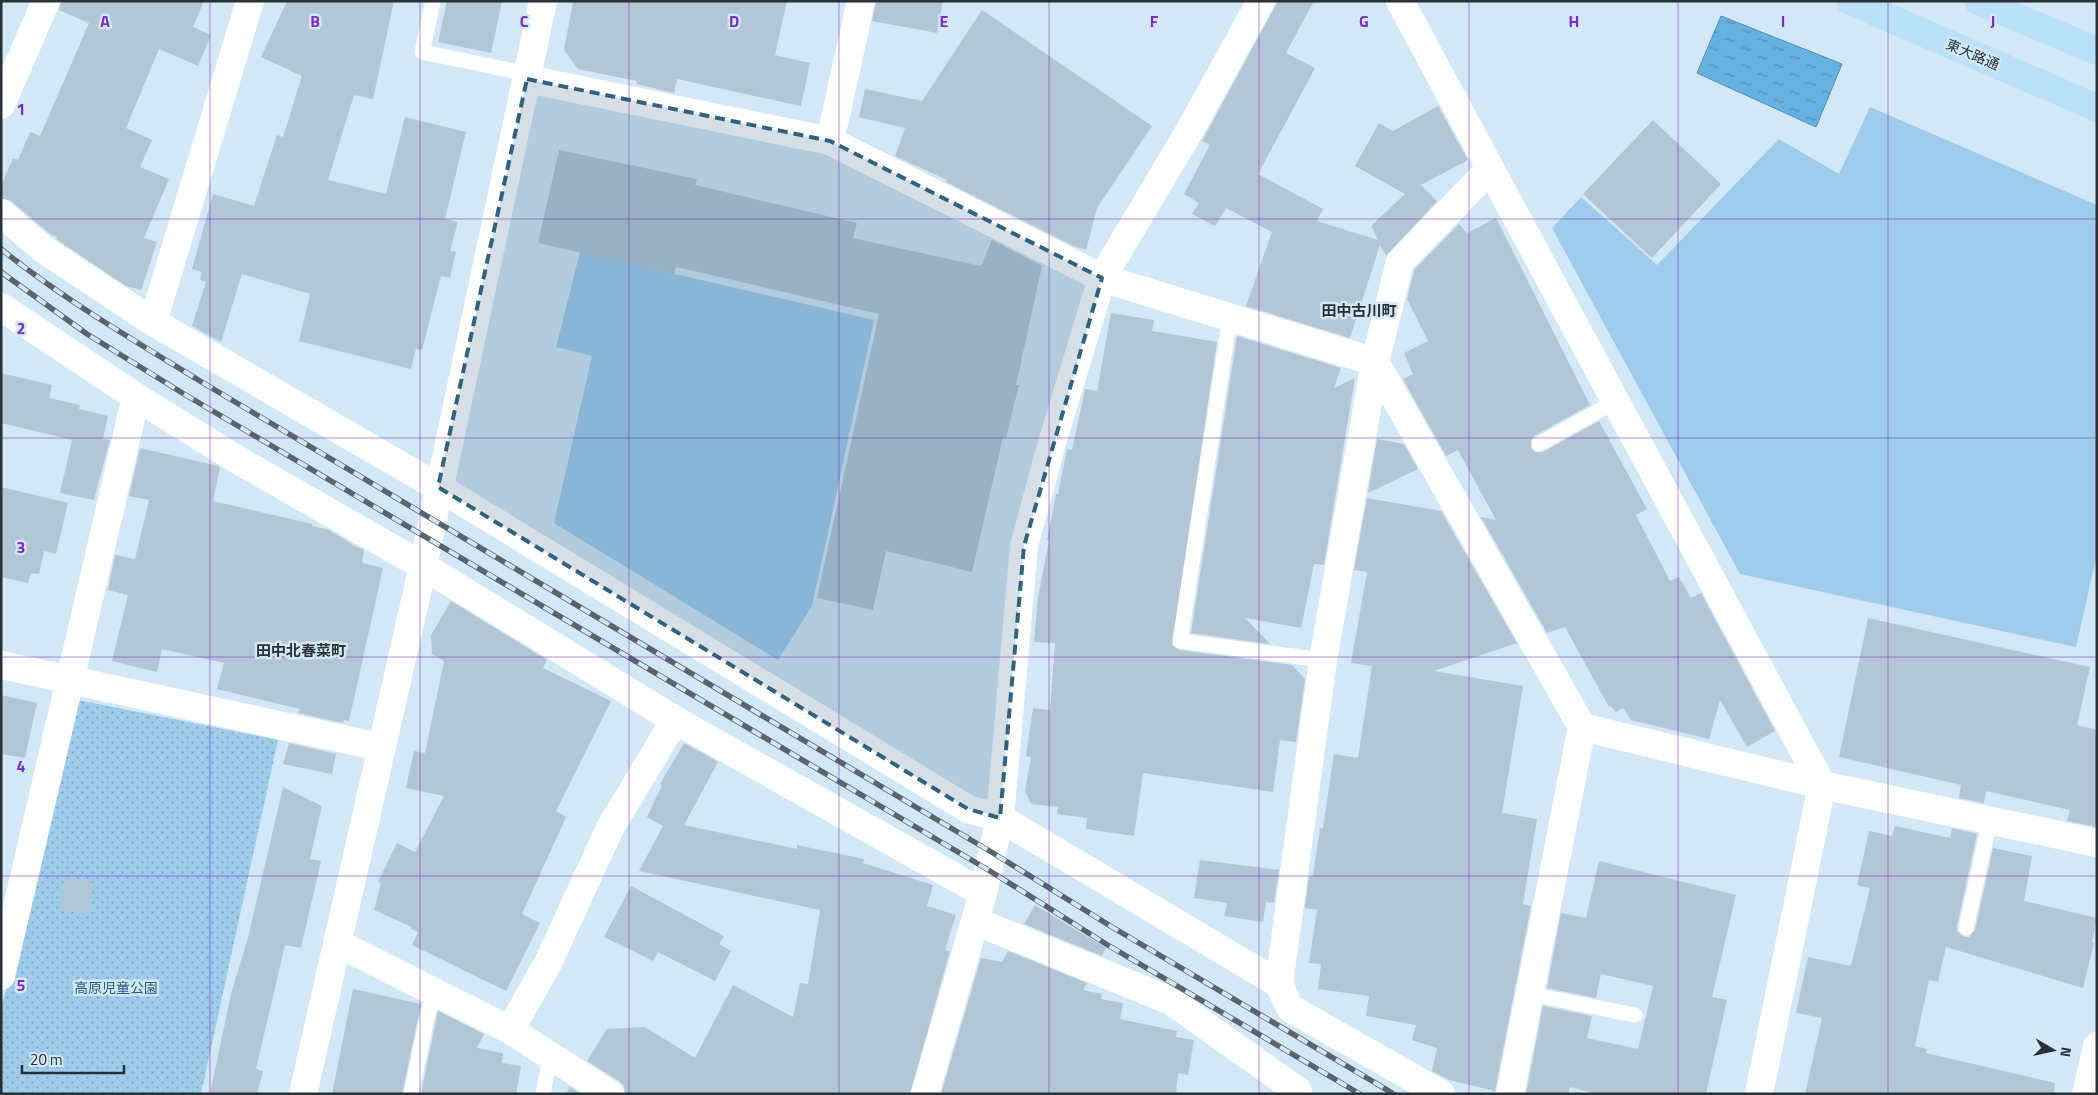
<svg xmlns="http://www.w3.org/2000/svg" width="2098" height="1095" font-family="'Titillium Web','Noto Sans JP',sans-serif">
  <style>
    .green { fill: #9eccea }
    .park { fill: url(#park-dots) }
    .water { fill: url(#water-ripples); stroke: #548bae }
    .building { fill: #b2c6d5 }
    .lines { fill: none; stroke-linecap: round; stroke-linejoin: round }
    .service { stroke: #fff; stroke-width: 15 }
    .minor { stroke: #fff; stroke-width: 28 }
    .tertiary { stroke: #fff; stroke-width: 28 }
    .primary { stroke: #bbe1f9; stroke-width: 28 }
    .rail-casing { stroke: #59646d; stroke-width: 5.5 }
    .rail { stroke: #d3e8f6; stroke-width: 4; stroke-dasharray: 11; stroke-linecap: butt }
    .marked { fill: #30617f; fill-opacity: 0.2; stroke: #30617f; stroke-width: 4; stroke-dasharray: 10 6; stroke-linejoin: round }
    .grid { fill: none; stroke: #7b2cbf; stroke-width: 1; stroke-opacity: 0.55 }
    .labels { text-anchor: middle; dominant-baseline: central; stroke-width: 5; stroke-linejoin: round; paint-order: stroke }
    .street-label { font-size: 14px; fill: #293137; stroke: #d3e8f6 }
    .park-label { font-size: 14px; fill: #255d7e; stroke: #d3e8f6 }
    .neighbourhood-label { font-size: 15px; font-weight: bold; fill: #293137; stroke: #d3e8f6 }
    .grid-label { font-size: 16px; text-anchor: middle; font-weight: bold; fill: #7b2cbf; stroke: #d3e8f6; stroke-width: 5; stroke-linejoin: round; paint-order: stroke }
  </style>
  <defs>
    <pattern id="park-dots" width="8" height="8" patternUnits="userSpaceOnUse" patternTransform="scale(1.25)"><rect width="8" height="8" fill="#9eccea"/><path d="M2 2h.1M6 6h.1" fill="none" stroke="#81a6be" stroke-width="1.8" stroke-linecap="round"/></pattern>
    <pattern id="water-ripples" width="26" height="14" patternUnits="userSpaceOnUse" patternTransform="scale(1.25)"><rect width="26" height="14" fill="#66b2e1"/><path d="M2 4q2-2 4 0t4 0M15 11q2-2 4 0t4 0" fill="none" stroke="#5491b7"/></pattern>
  </defs>
  <rect width="100%" height="100%" fill="#d3e8f6"/>
  <!-- green -->
  <path class="green" d="M1870 107 2097 205V554L2076 647 1740 574 1552 228 1581 197 1657 265 1779 139 1839 174Z
    M580 252 874 320 812 606 778 660 554 523 592 356 556 347Z"/>
  <!-- park -->
  <path class="park" d="M73 699 278 740 201 1094H1V1011Z"/>
  <!-- water -->
  <path class="water" d="M1721 16 1842 64 1816 127 1697 73Z"/>
  <!-- building -->
  <path class="building" d="M61 1H204L193 27 211 35 198 66 159 49 126 128 152 140 140 167 169 179 144 238 157 242 141 290 126 286 56 239 57 237 50 234 11 201 1 198V186L13 158 18 160 30 132 40 136 89 23 59 10Z
    M287 1H394L373 99 354 95 328 180 386 194 405 117 466 132 445 219 458 222 450 251 456 252 450 278 441 276 422 350 416 349 411 369 299 341 310 294 242 274 221 342 192 326 206 282 200 280 202 272 192 269 213 194 254 206 277 135 283 137 302 76 261 57Z
    M447 1H502L491 53 438 42Z
    M573 1H787L775 55 810 63 801 106 677 79 674 93 636 84 637 81 578 69 564 50Z
    M876 1H943L937 33 872 21Z
    M1278 1H1314L1286 53 1315 68 1258 174 1323 209 1317 221 1378 240 1371 226 1405 194 1355 166 1379 123 1393 131 1438 106 1468 160 1421 185 1437 201 1386 256 1380 245 1350 338 1246 306 1272 232 1226 208 1215 226 1192 214 1199 203 1184 194 1210 145 1202 141Z
    M982 10 1152 126 1097 208 1086 250 1074 246 946 182 947 180 895 156 905 128 859 117 865 89 922 101Z
    M1653 120 1721 184 1652 258 1583 194Z
    M559 150 697 179 695 185 857 223 853 238 981 266 992 240 1042 266 1016 385H1019L1006 438 1003 437 972 572 886 551 873 610 817 598 879 314 676 267 674 274 538 243Z
    M1496 218 1590 405 1534 436 1531 440V448L1535 452H1543L1599 421 1647 509 1636 515 1670 581 1679 577 1691 598 1701 593 1775 731 1747 747 1720 700 1709 739 1631 720 1623 708 1616 712 1611 706 1609 707 1565 627 1547 633 1481 517 1496 520 1458 450 1446 456 1403 379 1413 374 1404 353 1428 341 1407 299 1414 270 1459 224 1467 233Z
    M1111 313 1154 320 1152 331 1217 342 1172 645 1179 650 1292 665 1305 679 1296 742 1280 740 1273 792 1143 773 1134 836 1086 829 1087 818 1057 814 1058 807 1031 804 1025 791 1031 757 1026 756 1033 708 1050 710 1055 643 1034 642 1038 598 1049 540H1047L1056 494H1058L1067 449 1072 450 1085 389 1097 391Z
    M1237 336 1341 368 1334 388 1355 378 1324 565 1314 564 1301 628 1245 618 1270 644 1191 633Z
    M1 373 52 385 49 398 80 405 79 409 108 416 103 439 110 440 94 500 60 493 72 440 1 423Z
    M1377 439 1404 444 1418 469 1368 493Z
    M140 448 218 466 220 468 213 501 312 524V526L329 530 352 544V545L364 550 362 563 383 568 349 721 344 720 343 723 298 713 300 709 217 689 224 663 162 649 157 672 112 661 128 595 108 590 115 555 135 559 149 500 129 496Z
    M1 487 68 503 56 554 44 551 39 574 31 573 28 583 1 577Z
    M1367 498 1441 511 1517 643 1434 671 1523 686 1502 813 1537 819 1523 904 1531 906 1495 1091 1449 1080 1432 1071 1437 1048 1412 1040 1416 1025 1366 1016 1369 996 1318 989 1321 964 1309 963 1317 910 1305 908 1309 876H1313L1320 828H1323L1334 754 1358 758 1372 666 1351 663 1367 572 1354 570Z
    M451 601 547 660 543 668 611 701 556 811 566 817 522 914 540 923 506 991 412 945 418 932 411 929 412 927 374 910 381 883 378 882 397 843 415 852 444 796 406 788 414 751 425 753 444 661 432 654 431 635Z
    M1868 618 2090 667 2077 725 2097 730V827L2067 821 2070 810 1986 791 1984 803 1959 798 1961 785 1839 757Z
    M1 695 37 703 25 758 1 754Z
    M289 743 336 754 332 774 283 764Z
    M684 743 718 762 684 825 797 849V845L864 859 863 863 933 885 927 906 956 915 945 950 950 951 910 1094H625L624 1086 619 1081 587 1061 607 1029 645 1027 695 1058 733 985 793 1017 800 983 808 984 820 910 639 871 663 826 647 817 662 785 660 784Z
    M283 787 322 806 310 859 321 861 301 948 285 945 256 1069 263 1071 257 1094H210L231 994 248 938Z
    M1895 826 1950 838 1952 828 1977 834 1957 926V931L1964 937H1969L1975 930 1993 848 2032 856 2024 901 2097 918 2092 942 2094 943 2083 988 1946 947 1938 982 1929 980 1915 1046 1927 1049 1926 1053 2055 1083 2054 1094H1805L1822 1018 1796 1013 1808 957 1851 966 1870 888 1857 885 1869 831 1892 836Z
    M1200 860 1279 870 1274 903 1266 902 1263 922 1224 916 1227 903 1194 898Z
    M1599 861 1736 895 1712 997 1727 1000 1706 1094H1598L1570 1087 1568 1094H1526L1543 1006 1592 1016 1587 1038 1638 1049 1653 986 1601 974 1596 998 1547 988 1561 913 1586 918Z
    M65 877 94 883 88 915 58 908Z
    M631 886 724 936 719 944 731 951 715 981 658 952 653 961 604 937Z
    M1035 905 1106 948 1102 956 1024 924Z
    M1008 951 1087 983 1083 990 1102 994 1101 999 1123 1003 1120 1019 1177 1031 1176 1037 1194 1040 1188 1075 1178 1073 1176 1094H941L981 958 1002 962Z
    M353 989 421 1004 402 1094H332Z
    M438 1011 484 1034 477 1048 503 1053 502 1063 521 1066 516 1094H421Z
    M570 1087 581 1094H566Z"/>
  <g class="lines">
    <!-- service -->
    <path class="service" d="M433 1 422 52 529 74
      M1230 317 1180 641 1323 660
      M1539 444 1615 402
      M1966 928 1990 820
      M1530 994 1635 1015
      M411 1094 433 990
      M543 1094 550 1057"/>
    <!-- minor -->
    <path class="minor" d="M1400 1 1822 785 1759 1094
      M527 79 830 141 1102 278 1375 362 1582 727 1822 785 2097 843
      M1 105 46 1
      M830 141 861 1
      M1 213 43 249 153 322 438 487 968 809 1000 818 1279 984 1290 1008 1441 1094
      M1 307 136 397 238 460 423 566 675 720 983 893 925 1094
      M153 322 250 1
      M1 665 380 747
      M983 893 1000 818 1024 546 1051 446 1102 278 1190 130 1261 1
      M975 921 1171 1001 1298 1091
      M337 943 510 1030 610 1094
      M1 976 136 397
      M1279 984 1323 660 1375 362 1400 262 1490 169
      M510 1030 548 963 610 828 675 720
      M1510 1094 1582 727
      M2086 1094 2097 1046"/>
    <!-- tertiary -->
    <path class="tertiary" d="M303 1094 423 566 543 1"/>
    <!-- primary -->
    <path class="primary" d="M1850 1 2097 108
      M1978 1 2097 51"/>
    <defs>
      <path id="rail" d="M1 249C63 299 132 339 200 381L993 853 1112 927 1394 1094
        M1 272 87 334 184 394 990 871 1106 944 1360 1094"/>
    </defs>
    <!-- rail casing -->
    <use href="#rail" class="rail-casing"/>
    <!-- rail -->
    <use href="#rail" class="rail"/>
  </g>
  <!-- marked area -->
  <path class="marked" d="M527 79 830 141 1102 278 1024 546 1000 818 968 809 438 487Z"/>
  <!-- grid -->
  <path class="grid" d="M210 1V1094M420 1V1094M629 1V1094M839 1V1094M1049 1V1094M1259 1V1094M1469 1V1094M1678 1V1094M1888 1V1094M1 219H2097M1 438H2097M1 657H2097M1 876H2097"/>
  <g class="labels">
    <!-- street labels -->
    <g class="street-label">
      <text transform="translate(1973 54) rotate(23)">東大路通</text>
    </g>
    <!-- park labels -->
    <g class="park-label">
      <text x="116" y="987">高原児童公園</text>
    </g>
    <!-- neighbourhood labels -->
    <g class="neighbourhood-label">
      <text x="1359" y="310">田中古川町</text>
      <text x="301" y="650">田中北春菜町</text>
    </g>
  </g>
  <g class="grid-label">
    <text x="105" y="27">A</text>
    <text x="315" y="27">B</text>
    <text x="524" y="27">C</text>
    <text x="734" y="27">D</text>
    <text x="944" y="27">E</text>
    <text x="1154" y="27">F</text>
    <text x="1364" y="27">G</text>
    <text x="1574" y="27">H</text>
    <text x="1783" y="27">I</text>
    <text x="1993" y="27">J</text>
    <text x="21" y="115">1</text>
    <text x="21" y="334">2</text>
    <text x="21" y="553">3</text>
    <text x="21" y="772">4</text>
    <text x="21" y="991">5</text>
  </g>
  <!-- border -->
  <rect width="2098" height="1095" fill="none" stroke="#293137" stroke-width="5"/>
  <!-- north arrow -->
  <g transform="translate(2053 1050) rotate(99)" stroke="#d3e8f6" stroke-width="4" paint-order="stroke">
  <path d="M0-4L9 19L0 12L-9 19Z" fill="#293137"/>
  <text y="-8" font-size="14" font-weight="bold" text-anchor="middle" fill="#293137">N</text>
  </g>
  <!-- scale -->
  <path d="M22 1065v8h102v-8" fill="none" stroke="#293137" stroke-width="2.5"/>
  <text x="30" y="1065" font-size="15" fill="#293137" stroke="#d3e8f6" stroke-width="4" paint-order="stroke">20 m</text>
</svg>
